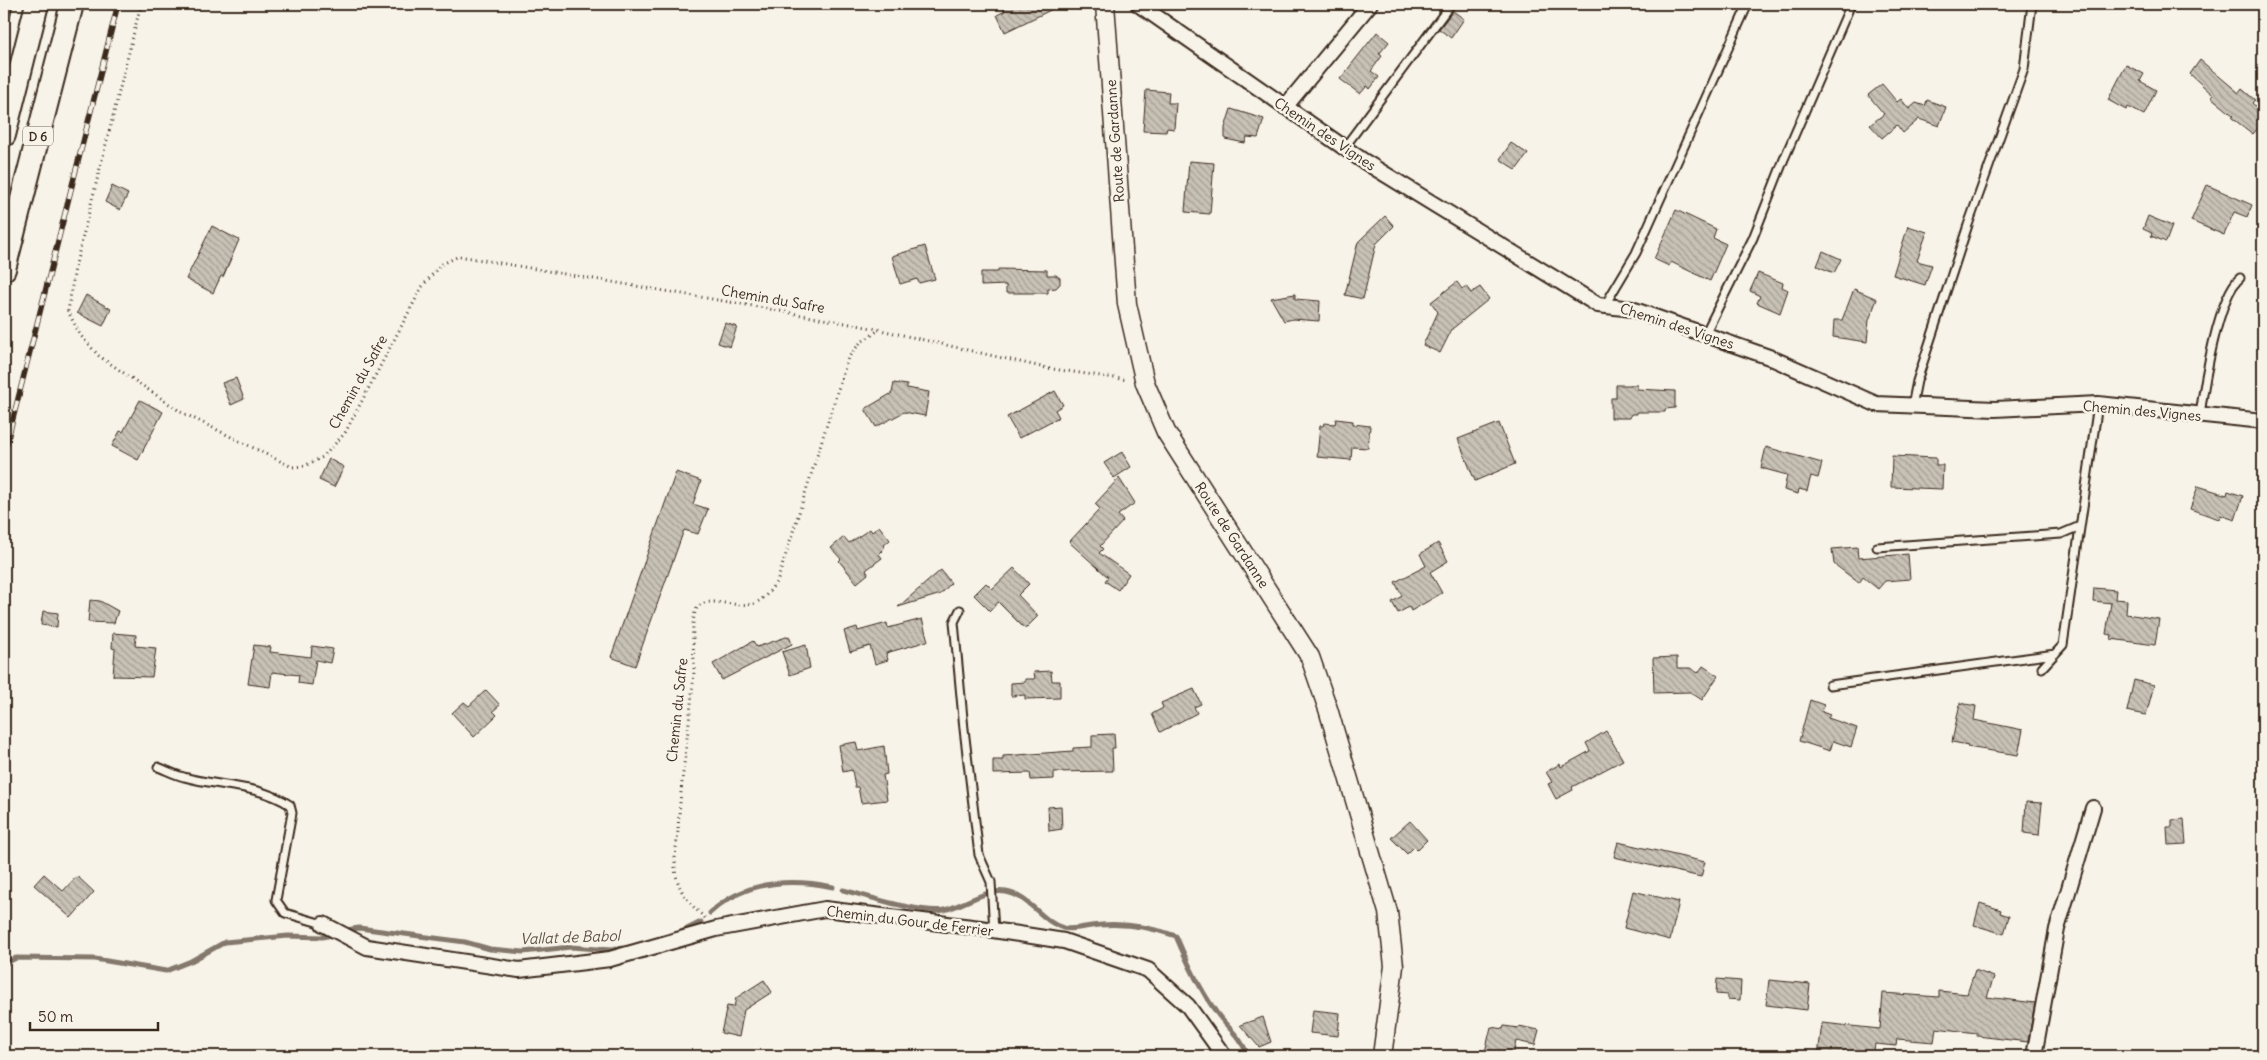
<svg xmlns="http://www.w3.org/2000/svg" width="2267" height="1060" font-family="Delius,sans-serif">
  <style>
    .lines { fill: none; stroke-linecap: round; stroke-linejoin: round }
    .stream { stroke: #84786c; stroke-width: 5 }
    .building { fill: url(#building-back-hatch); stroke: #3b2a1e }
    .service-casing { stroke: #3b2a1e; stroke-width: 11 }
    .minor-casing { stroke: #3b2a1e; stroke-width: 18 }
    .tertiary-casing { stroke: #3b2a1e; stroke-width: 21 }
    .trunk-casing { stroke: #3b2a1e; stroke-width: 26 }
    .path { stroke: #3b2a1e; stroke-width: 3; stroke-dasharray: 1 4; stroke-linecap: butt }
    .service { stroke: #f7f3e8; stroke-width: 7 }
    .minor { stroke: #f7f3e8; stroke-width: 14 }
    .tertiary { stroke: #f7f3e8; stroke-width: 18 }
    .trunk { stroke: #f7f3e8; stroke-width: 22 }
    .rail-casing { stroke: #3b2a1e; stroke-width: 5.5 }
    .rail { stroke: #f7f3e8; stroke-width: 4; stroke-dasharray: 11; stroke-linecap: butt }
    .labels { text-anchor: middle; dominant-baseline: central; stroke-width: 5; stroke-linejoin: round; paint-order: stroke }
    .shield { fill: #f7f3e8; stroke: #73665b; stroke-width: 1 }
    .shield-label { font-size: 12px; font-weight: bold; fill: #3b2a1e }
    .street-label { font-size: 14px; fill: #3b2a1e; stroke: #f7f3e8 }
    .water-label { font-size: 15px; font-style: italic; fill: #5f5145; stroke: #f7f3e8 }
  </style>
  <defs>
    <pattern id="building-back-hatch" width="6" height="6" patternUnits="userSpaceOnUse" patternTransform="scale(1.25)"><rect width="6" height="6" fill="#c8c1b6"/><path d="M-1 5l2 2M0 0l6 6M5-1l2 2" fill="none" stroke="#a49d93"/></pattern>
  </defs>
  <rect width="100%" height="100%" fill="#f7f3e8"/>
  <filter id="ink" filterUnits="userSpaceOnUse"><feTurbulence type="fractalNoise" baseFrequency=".02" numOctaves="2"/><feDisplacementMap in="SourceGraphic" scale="10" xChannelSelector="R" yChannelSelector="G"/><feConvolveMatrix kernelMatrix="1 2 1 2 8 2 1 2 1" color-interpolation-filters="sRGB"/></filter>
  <g filter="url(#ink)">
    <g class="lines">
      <!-- stream -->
      <path class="stream" d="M843 890C867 896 921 914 944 910 964 906 985 888 1006 892 1029 896 1041 921 1063 928 1074 931 1090 925 1101 925 1126 923 1153 928 1176 936 1187 962 1198 986 1214 1009 1226 1028 1240 1034 1248 1056
        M710 913C744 881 789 878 833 887
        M346 930 359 928 465 942 490 949 523 952 571 947 611 950 630 947
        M681 932 701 922
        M4 964 16 958 95 959 166 971 191 961 225 942 288 936 322 937 332 935"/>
    </g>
    <!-- building -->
    <path class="building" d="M1001 4H1063L1005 32 997 15 1005 11Z
      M1453 11 1464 19 1451 38 1439 29Z
      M1377 32 1389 42 1379 54 1382 56 1371 71 1379 77 1370 89 1367 86 1360 94 1340 79Z
      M2200 60 2239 93 2242 89 2255 100 2252 103 2263 113V122L2253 134 2232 118 2234 116 2211 97 2213 95 2190 74Z
      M2126 65 2144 74 2140 81 2156 90 2144 115 2128 107 2126 110 2108 100Z
      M1882 84 1897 102 1901 99 1909 109 1916 103 1925 106 1927 100 1946 107 1939 126 1919 119 1903 133 1897 125 1882 138 1870 125 1884 114 1868 95Z
      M1146 90 1169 92 1168 103H1176L1174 129 1167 128 1166 132 1143 131Z
      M1231 109 1264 119 1258 138 1247 137 1245 143 1225 139V128Z
      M1511 143 1528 154 1516 170 1500 159Z
      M1189 161 1214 163 1210 214 1185 212Z
      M2207 185 2252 205 2247 217 2234 212 2224 235 2191 221Z
      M112 186 128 194 120 210 105 202Z
      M1676 210 1716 229 1713 238 1726 244 1710 281 1671 262 1669 266 1654 259Z
      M1385 216 1394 226 1376 244 1363 299 1345 295 1358 242Z
      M2148 216 2172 226 2166 242 2151 236 2152 233 2143 229Z
      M212 226 239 240 223 277 221 276 213 293 186 279Z
      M1908 226 1927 232 1917 261 1932 265 1925 285 1893 275Z
      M925 246 935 279 919 283 917 279 900 284 892 256Z
      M1823 251 1841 259 1834 273 1817 266Z
      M998 269 1047 270V275H1056L1060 278V284L1056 288 1048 289V293H1006V285L981 286V272H998Z
      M1758 273 1783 283 1782 287 1788 290 1780 313 1757 303 1760 296 1750 291Z
      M1457 282 1462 289 1466 286 1471 293 1480 287 1489 299 1452 329 1440 353 1423 345 1438 312 1431 302Z
      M1854 289 1877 299 1869 320 1867 342 1833 337 1834 320H1842Z
      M1295 294V299L1320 301 1319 321 1293 319 1284 321 1271 298Z
      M86 295 111 309 103 326 77 313Z
      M725 323 737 327 730 347 718 343Z
      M236 378 244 399 231 405 222 383Z
      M894 383 907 385V388L929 392 925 416 904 412 876 427 865 409 892 393Z
      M1616 385H1637V389L1675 391V408L1665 409V412H1637V414H1631L1630 418H1611V398H1616Z
      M1055 391 1063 405 1055 410 1059 417 1019 438 1007 417Z
      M140 400 163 412 138 460 112 446 120 431 123 432Z
      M1336 419 1353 421V424L1370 426 1368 448 1352 447 1351 460 1317 457 1320 426H1323L1324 423 1335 424Z
      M1499 423 1515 464 1475 481 1458 439Z
      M1766 447 1822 463 1818 478 1811 476 1807 491 1799 489 1798 494 1784 490 1787 475 1761 468Z
      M1122 452 1131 467 1114 478 1104 463Z
      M1892 456 1936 458V465H1943L1942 489 1891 487Z
      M329 459 344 467 334 487 319 480Z
      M676 472 701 481 693 504 708 509 698 534 684 530 635 666 611 657Z
      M1119 478 1135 503 1118 515 1123 521 1100 546 1103 549 1099 553 1129 574 1118 590 1105 581 1108 577 1069 542 1100 509 1095 504Z
      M2198 486 2227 495 2228 491 2243 496 2235 520 2220 515 2219 519 2190 509Z
      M879 526 890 540 883 546 885 548 879 554 882 558 866 570 868 574 857 583 839 561 841 559 831 548 844 537 849 543 870 529 872 532Z
      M1438 543 1448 561 1430 572 1442 593 1411 611 1409 607 1398 613 1392 602 1402 596 1395 582 1426 566 1420 554Z
      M1857 547 1858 558 1908 554 1910 579 1885 581 1878 589 1863 577 1859 583 1834 564 1832 549Z
      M1014 568 1029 584 1018 595 1038 616 1025 629 998 602 990 611 974 595 986 583 992 589Z
      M941 570 951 583 941 594 898 607Z
      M2094 588 2116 590 2115 599 2127 600 2126 614 2159 619 2155 645 2111 639 2112 635 2106 634 2111 603 2093 601Z
      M90 600 100 601 118 611 114 623 88 622Z
      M43 611 58 613 57 627 41 625Z
      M922 619 928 641 886 653 888 660 875 664 870 646 850 652 844 631 857 627 858 631 887 623 888 628Z
      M113 633 136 635 135 646 156 648 152 677 113 676 115 649 112 648Z
      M789 636 792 644 722 680 713 664 753 641 757 647Z
      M254 645 271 647 270 652 311 657 312 646 333 649 330 663 316 660 312 685 298 683 299 675 272 672 270 687 248 684Z
      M806 645 810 668 790 675 782 652Z
      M1677 657V668H1690L1698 673 1703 666 1718 676 1702 700 1690 692 1654 693 1653 658Z
      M1051 671 1052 681H1060V698L1025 699V695L1011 696V683L1025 682V679H1035L1034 672Z
      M2134 680 2154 685 2146 715 2127 711Z
      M1194 689 1201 704 1194 707 1197 713 1160 732 1152 714 1163 708 1161 703Z
      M486 690 500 705 493 711 497 715 474 737 452 713 464 702 469 706Z
      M1810 700 1824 705 1822 712 1830 715 1828 718 1857 728 1851 747 1833 741 1830 751 1799 741Z
      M1960 703 1976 706 1974 720 2023 730 2018 755 1967 747 1968 745 1952 742Z
      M1606 731 1623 760 1572 787 1573 790 1556 799 1548 784 1552 782 1546 772 1560 764 1561 767 1590 751 1586 743Z
      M1114 734 1115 748H1112L1113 771 1054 772V779L1031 780 1030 773 993 774V760H1003V756L1073 751V748L1092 747V735Z
      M856 742 858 751 884 746 887 774 883 775 887 800 861 803 858 787H855L852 770 843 772 839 745Z
      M2026 802 2042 803 2039 835 2024 833Z
      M1061 806 1062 829 1049 831 1048 807Z
      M2184 819 2186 844 2168 845 2167 827H2172V820Z
      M1410 821 1427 840 1417 850 1414 847 1407 854 1391 838Z
      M1618 842 1705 862 1701 877 1614 857Z
      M44 874 63 891 77 876 94 892 71 918 34 885Z
      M1633 891 1679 902 1670 940 1624 928Z
      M1980 903 2001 910 2000 913 2009 916 2004 934 1974 925Z
      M1975 970 1994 977 1987 997 2035 1003 2028 1042 1977 1036V1033L1936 1028 1934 1042 1897 1039 1896 1046 1875 1044 1873 1056H1818L1822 1023 1880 1029 1883 993 1939 997V991L1967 994Z
      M1717 979 1741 981 1740 1000 1727 999V995L1716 994Z
      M764 980 772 992 744 1010 739 1037 721 1033 727 1006 734 1007 736 998Z
      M1769 980 1810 984 1807 1010 1766 1005Z
      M1313 1010 1340 1013 1338 1036 1310 1033Z
      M1263 1017 1271 1042 1259 1047 1240 1025Z
      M1504 1026 1518 1028 1519 1026 1539 1030 1535 1045 1516 1041 1513 1056H1484L1491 1027 1503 1029Z"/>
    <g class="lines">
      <defs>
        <path id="service" d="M4 21 8 4
          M1344 148 1451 4
          M1605 305 1636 253 1748 4
          M1705 334 1753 238 1784 159 1851 4
          M1912 406 1917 381 1968 225 2024 69 2032 4
          M2200 415C2204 385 2218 296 2240 278
          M1877 547 2061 534 2080 526
          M960 610 954 622 964 729 979 855 991 882 994 931
          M2042 668 2063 645 2098 404
          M1830 685 2055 654
          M158 767C166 770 175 775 184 777 219 787 258 784 290 805L292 813 276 900 285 913 323 924"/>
        <path id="minor" d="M1138 4 1362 160 1598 305 1632 309 1769 357 1876 404 1995 409 2098 404 2263 421
          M1285 107 1370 4
          M323 924 367 947 519 970 610 959 716 929 825 909 980 928 1064 941 1148 970 1188 1006 1224 1056
          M2034 1056 2057 929 2093 808"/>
        <path id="tertiary" d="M1105 4 1127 304 1145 383 1166 432 1310 657 1328 709 1388 912 1394 966 1382 1056"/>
        <path id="trunk" d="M4 135 37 4
          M4 269 72 4"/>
      </defs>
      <!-- service casing -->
      <use href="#service" class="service-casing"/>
      <!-- minor casing -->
      <use href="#minor" class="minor-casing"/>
      <!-- tertiary casing -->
      <use href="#tertiary" class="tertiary-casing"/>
      <!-- trunk casing -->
      <use href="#trunk" class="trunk-casing"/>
      <!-- path -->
      <path class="path" d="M141 4 75 268 68 311 80 335 99 356 181 412 292 467 304 466 323 457 345 433 422 287 440 265 459 256 753 306 872 328 1046 368 1128 380
        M705 918C691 905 680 894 676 875 673 861 677 844 678 830 681 777 690 724 694 671 695 655 689 621 697 608 707 594 738 610 755 603 765 599 772 588 778 579L848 358 860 343 879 330"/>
      <!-- service -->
      <use href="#service" class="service"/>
      <!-- minor -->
      <use href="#minor" class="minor"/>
      <!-- tertiary -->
      <use href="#tertiary" class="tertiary"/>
      <!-- trunk -->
      <use href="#trunk" class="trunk"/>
      <defs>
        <path id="rail" d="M4 454 118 4"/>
      </defs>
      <!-- rail casing -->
      <use href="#rail" class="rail-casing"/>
      <!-- rail -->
      <use href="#rail" class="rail"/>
    </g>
  </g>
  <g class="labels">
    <!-- shield labels -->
    <rect class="shield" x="23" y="126.5" width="30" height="19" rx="4"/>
    <g class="shield-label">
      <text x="38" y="136">D 6</text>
    </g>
    <!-- street labels -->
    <g class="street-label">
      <text transform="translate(1325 134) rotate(34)">Chemin des Vignes</text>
      <text transform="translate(1115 141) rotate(-94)">Route de Gardanne</text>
      <text transform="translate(773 299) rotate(10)">Chemin du Safre</text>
      <text transform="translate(1677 326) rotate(18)">Chemin des Vignes</text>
      <text transform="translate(358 382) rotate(-61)">Chemin du Safre</text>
      <text transform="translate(2142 411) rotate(5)">Chemin des Vignes</text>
      <text transform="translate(1232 535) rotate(57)">Route de Gardanne</text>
      <text transform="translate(677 710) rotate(-84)">Chemin du Safre</text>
      <text transform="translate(910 921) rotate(7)">Chemin du Gour de Ferrier</text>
    </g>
    <!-- water labels -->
    <g class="water-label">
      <text transform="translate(570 937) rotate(-2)">Vallat de Babol</text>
    </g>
  </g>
  <!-- margin -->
  <rect width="2267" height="1060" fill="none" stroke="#f7f3e8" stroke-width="20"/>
  <rect x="10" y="10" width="2247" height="1040" fill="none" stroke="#3b2a1e" stroke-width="2" filter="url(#ink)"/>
  <!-- scale -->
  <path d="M30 1022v8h128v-8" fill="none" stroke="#3b2a1e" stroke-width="2.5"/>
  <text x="38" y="1022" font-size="15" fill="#3b2a1e" stroke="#f7f3e8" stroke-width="4" paint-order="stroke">50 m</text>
</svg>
